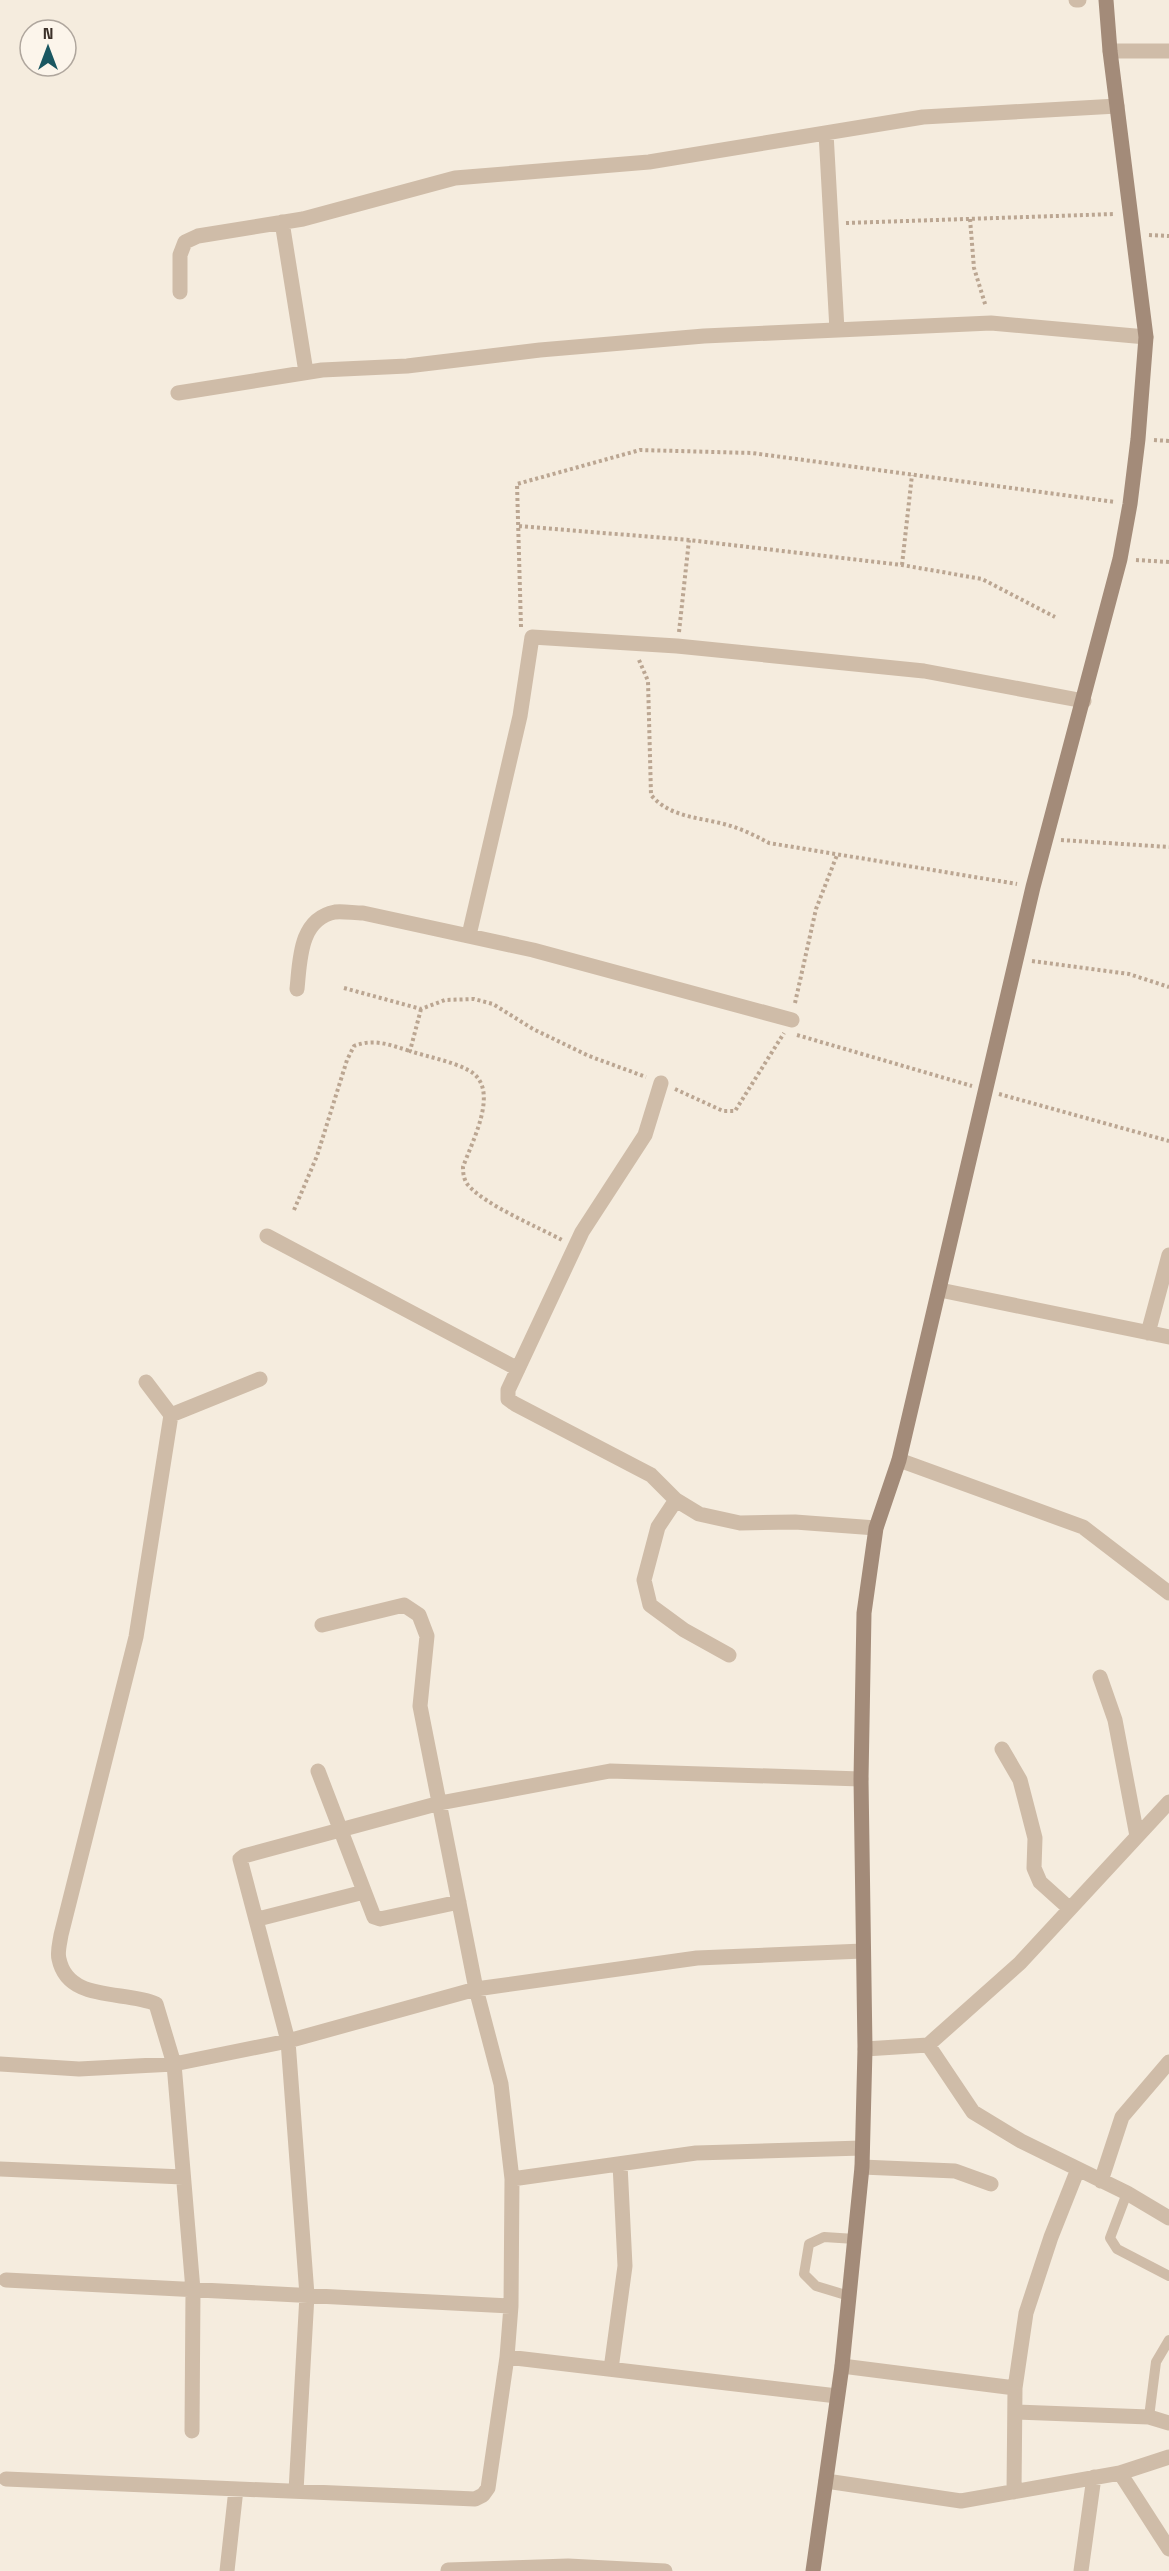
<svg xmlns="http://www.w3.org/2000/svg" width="1169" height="2571" font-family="'Space Grotesk',sans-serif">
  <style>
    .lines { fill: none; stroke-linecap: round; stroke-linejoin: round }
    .path { stroke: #bba692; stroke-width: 4; stroke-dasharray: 3 3; stroke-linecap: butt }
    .service { stroke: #cfbca8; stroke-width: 10 }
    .minor { stroke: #cfbca8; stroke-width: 15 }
    .secondary { stroke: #a38b79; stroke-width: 15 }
  </style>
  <rect width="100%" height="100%" fill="#f5ecde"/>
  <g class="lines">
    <!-- path -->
    <path class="path" d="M970 219 974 268 986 307
      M846 223 1115 214
      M1149 235 1169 236
      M1154 440 1169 441
      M519 526 689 540 902 565 982 579 1055 617
      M1136 560 1169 562
      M902 565 912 475
      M521 627 517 484 640 450 752 453 1115 502
      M679 632 689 540
      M639 660 648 681 651 795C672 820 706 817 734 827 746 831 758 837 769 843L1017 884
      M1061 840 1169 847
      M1032 961 1129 974 1169 987
      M344 988 421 1009 445 1000 474 999 493 1004 533 1029 589 1056 646 1077
      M795 1003 816 909 837 855
      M421 1009 410 1051C428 1057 451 1061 468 1070 502 1087 472 1141 463 1167 463 1174 464 1180 468 1185 485 1205 538 1227 562 1240
      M797 1035 972 1086
      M675 1089 723 1111H735L784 1033
      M999 1094 1169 1141
      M294 1210 317 1156 347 1060 354 1046C374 1038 390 1045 410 1051"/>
    <!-- service -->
    <path class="service" d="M1127 2193 1110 2238 1117 2249 1169 2276
      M849 2296 816 2286 804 2274 809 2244 824 2237 855 2239
      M1149 2417 1156 2362 1169 2340"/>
    <!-- minor -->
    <path class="minor" d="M1076 0H1079
      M1110 51H1169
      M826 133 837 330
      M282 222 306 372
      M180 292V255L185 242 198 236 303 219 455 178 649 162 923 117 1117 106
      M178 393 322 370 407 366 540 350 704 336 991 323 1146 337
      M469 935 520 716 532 637 677 646 924 671 1084 701
      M297 989C300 961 299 919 335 912 343 911 354 913 363 913L533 950 792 1020
      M661 1083 645 1135 582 1232 508 1390V1399L515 1404 651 1475 676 1500 699 1514 740 1523 795 1522 876 1528
      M267 1236 518 1369
      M940 1290 1169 1337
      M1148 1333 1169 1255
      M146 1382 171 1415 136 1637 61 1935C60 1942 57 1952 59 1959 68 2003 126 1990 156 2004L174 2064 193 2290 192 2431
      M171 1415 260 1379
      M899 1460 1083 1527 1169 1593
      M676 1500 658 1527 644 1580 650 1605 684 1630 729 1655
      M1100 1677 1115 1720 1137 1836
      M1002 1749 1020 1780 1035 1838 1034 1868 1040 1882 1070 1909
      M318 1771 374 1917 380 1919 459 1902
      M258 1919 364 1892
      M928 2045 973 2112 1021 2141 1127 2193 1169 2218
      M865 2049 928 2045 1020 1963 1169 1802
      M0 2064 79 2069 174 2064 288 2041 476 1989 697 1958 863 1951
      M862 2167 955 2171 991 2184
      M0 2169 183 2177
      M512 2179 696 2153 862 2148
      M1101 2181 1122 2117 1169 2062
      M6 2280 511 2306
      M507 2357 837 2396
      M842 2366 1015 2388 1014 2492
      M611 2369 625 2266 620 2164
      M1015 2388 1026 2313 1051 2237 1078 2169
      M1016 2412 1149 2417 1169 2423
      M1120 2473 1169 2549
      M6 2479 475 2499 483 2495 488 2488 507 2357 511 2306 512 2179 501 2084 476 1989 420 1706 427 1636 419 1615 404 1605 322 1625
      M826 2481 961 2501 1120 2473 1169 2457
      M296 2491 307 2295 288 2041 240 1859 244 1856 440 1803 610 1771 861 1779
      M448 2570 568 2566 665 2571
      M227 2571 236 2489
      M1081 2571 1094 2477"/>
    <!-- secondary -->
    <path class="secondary" d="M813 2571 842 2366 862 2167 865 2049 861 1779 864 1613 876 1528 899 1460 1033 887 1120 559 1130 504 1138 439 1146 337 1110 51 1106 0"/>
  </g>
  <!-- north arrow -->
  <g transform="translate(48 48)"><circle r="28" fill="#fcf5eb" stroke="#afa69d" stroke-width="1.5"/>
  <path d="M0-4.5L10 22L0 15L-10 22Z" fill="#1a5761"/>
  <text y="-9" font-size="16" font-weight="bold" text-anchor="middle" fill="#3b3029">N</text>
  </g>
</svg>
